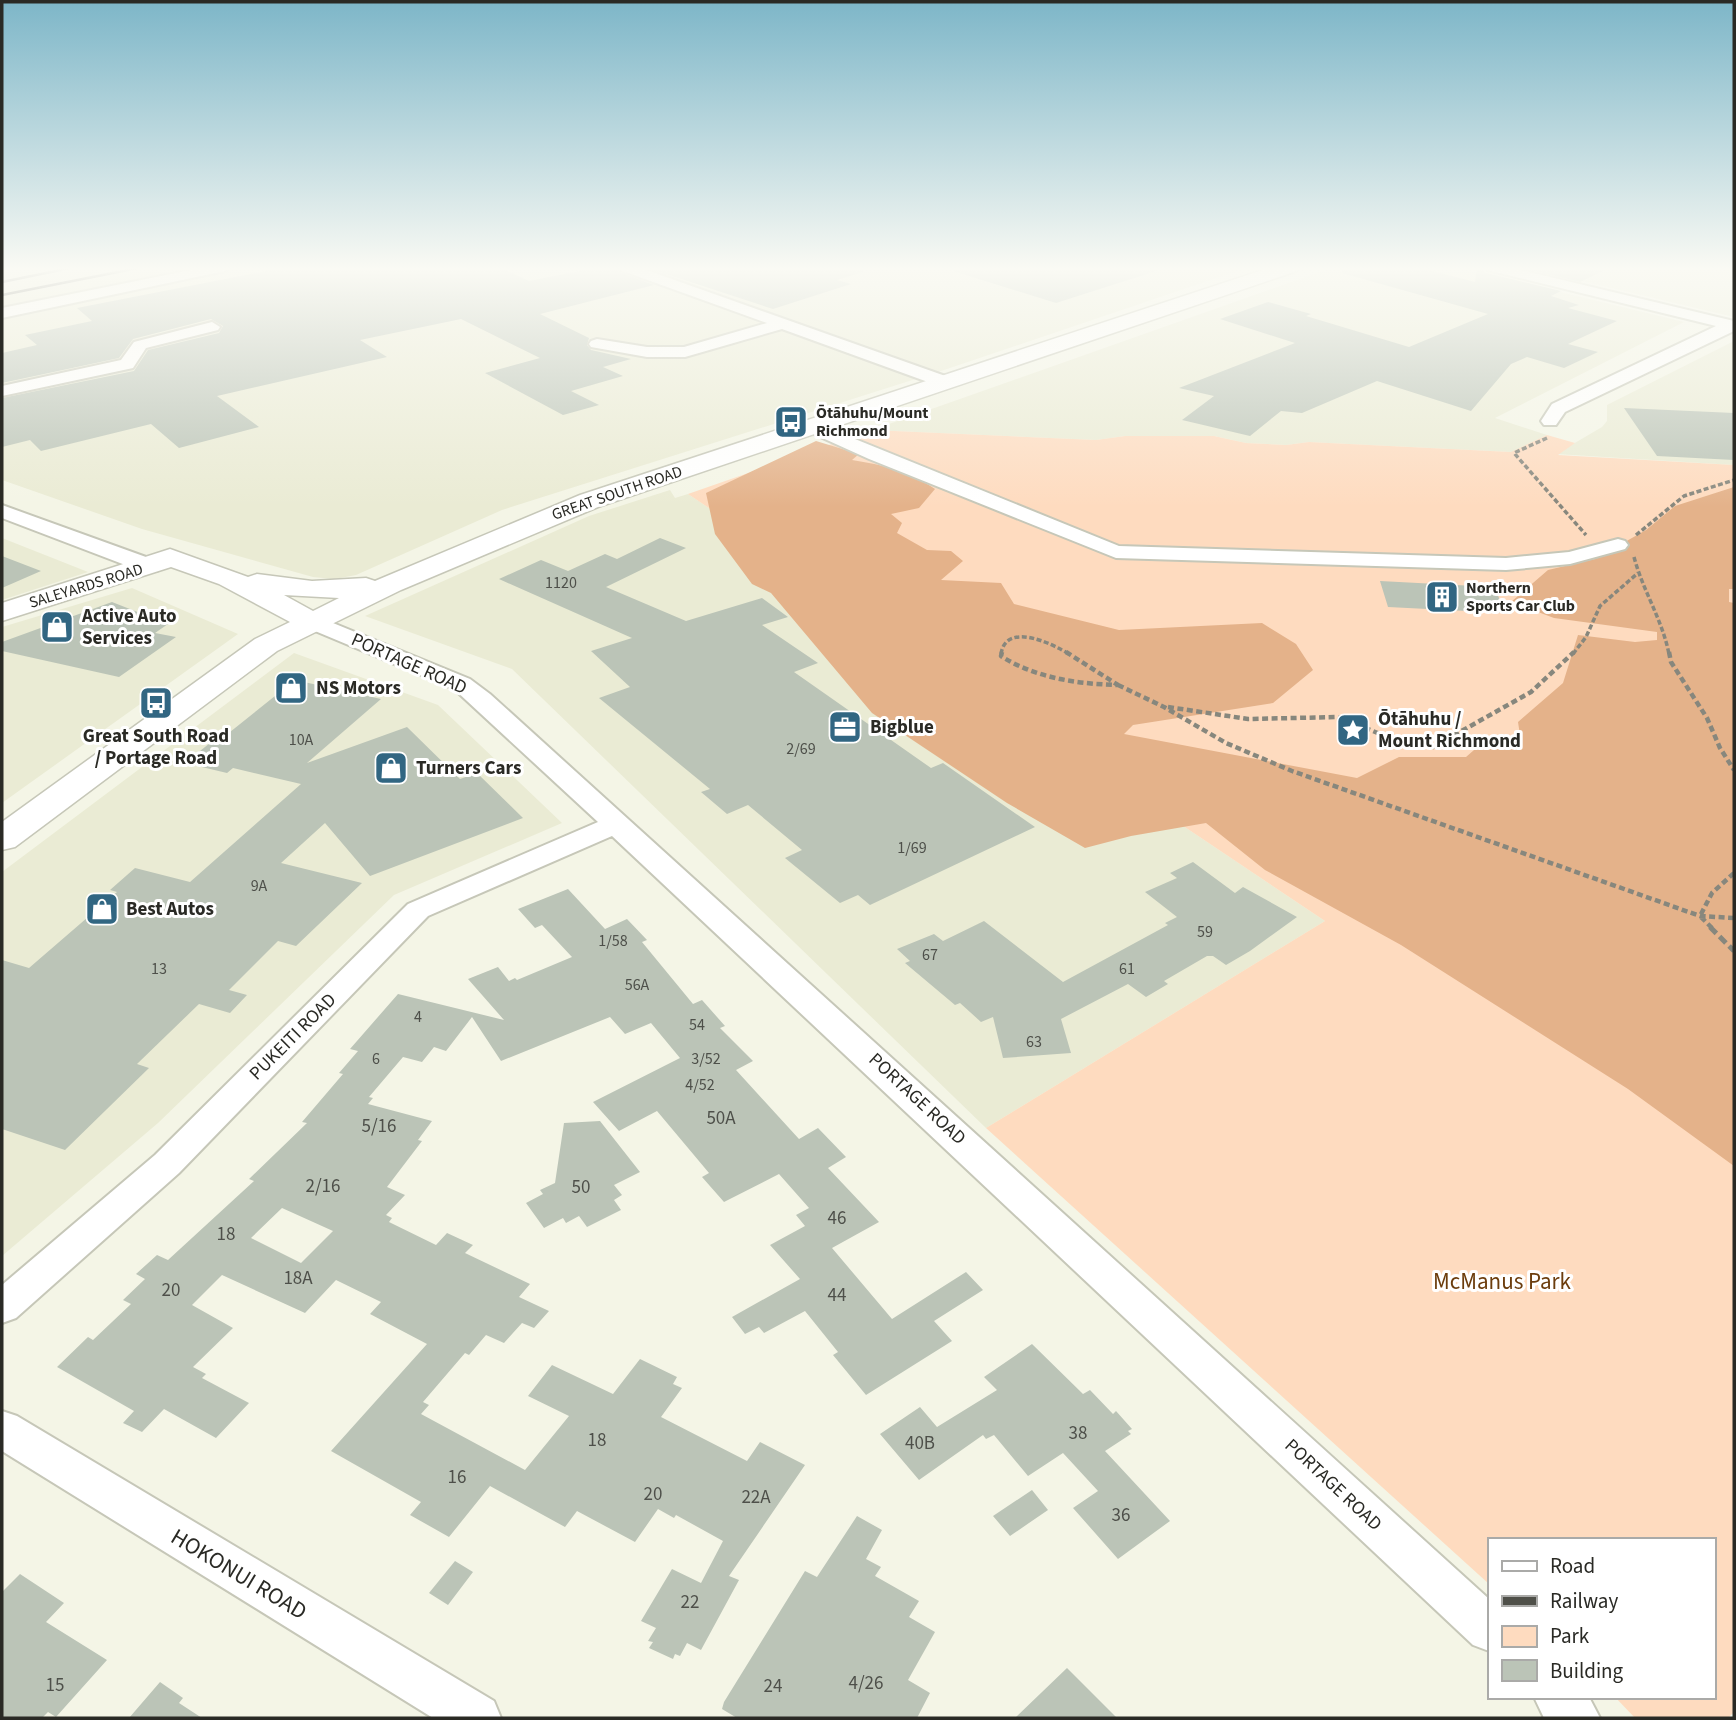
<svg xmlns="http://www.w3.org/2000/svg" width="1736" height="1720" font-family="'Source Sans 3',sans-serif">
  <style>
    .built { fill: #eaebd4 }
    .green { fill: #fedbbf }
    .forest { fill: #e4b28a }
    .building { fill: #bbc4b7; fill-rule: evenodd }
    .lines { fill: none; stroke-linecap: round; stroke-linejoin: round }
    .minor-casing { stroke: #c6c7b8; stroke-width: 4 }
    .major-casing { stroke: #c6c7b8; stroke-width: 3 }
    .path-far2 { stroke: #87877d; stroke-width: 3.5; stroke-dasharray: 5 2.5; stroke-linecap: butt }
    .path-far1 { stroke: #87877d; stroke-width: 4.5; stroke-dasharray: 6 3.5; stroke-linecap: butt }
    .path { stroke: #87877d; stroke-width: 5; stroke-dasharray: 9 4.5; stroke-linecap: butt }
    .minor { fill: #fff; fill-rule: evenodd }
    .major { fill: #fff; fill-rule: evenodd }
    .rail { stroke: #4f5049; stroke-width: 2.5 }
    .labels { text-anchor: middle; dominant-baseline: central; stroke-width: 6; stroke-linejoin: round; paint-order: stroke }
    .far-poi-label { font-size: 16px; font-weight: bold; fill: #2a2a25; stroke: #fff; text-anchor: start }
    .far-street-label { font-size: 16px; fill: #2a2a25; stroke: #fff }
    .number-label { font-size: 16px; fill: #4e504a }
    .poi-label { font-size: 19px; font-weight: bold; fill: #2a2a25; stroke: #fff; text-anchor: start }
    .street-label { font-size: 19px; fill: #2a2a25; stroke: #fff }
    .near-number-label { font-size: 19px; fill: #4e504a }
    .near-park-label { font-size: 23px; fill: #6c3d0d; stroke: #fff }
    .near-street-label { font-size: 23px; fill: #2a2a25; stroke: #fff }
  </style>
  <rect width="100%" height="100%" fill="#f4f5e6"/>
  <!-- built -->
  <path class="built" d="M2 267H1249L944 370 502 510 356 575 334 579 313 577 142 529 2 480Z
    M1334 267H1457L1684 322 1495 418 1547 435 1512 452 1309 442 1286 445 1246 443 1214 436H1125L1096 440 872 430Z
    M1523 267H1734V317Z
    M1734 341V465L1556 454 1602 427 1607 421V405Z
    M670 490 675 498 688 494 1325 921 986 1128 512 669 365 616 589 516Z
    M2 538 88 572 2 600Z
    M132 588 238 634 2 803V627Z
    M294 653 438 705 562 823 394 895 158 1123 2 1256V872Z"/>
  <!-- green -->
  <path class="green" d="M872 430 1096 440 1125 436H1214L1246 443 1286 445 1309 442 1511 452 1547 435 1575 443 1558 455 1734 465V1712L1728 1718H1635L1615 1697H1713V1540H1489V1584L986 1128 1325 921 688 494Z"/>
  <!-- forest -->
  <path class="forest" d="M816 441 859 454 852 460C883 465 909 471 935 489L919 508 891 514 902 523 897 533 927 550 951 551 963 561 941 580 1001 583 1014 604 1119 630 1262 623 1296 644 1313 670 1273 703 1133 725 1124 734 1357 778 1399 757H1466L1482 743 1520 735 1518 722 1563 683 1578 635 1635 642 1657 640V632L1554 618 1511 602 1548 570 1595 559 1646 530 1675 506 1734 487V589H1729V602L1734 603V1166L1628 1089 1401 945 1265 870 1206 823 1131 836 1085 848 1007 803 872 713 771 593 752 584 715 534 706 493Z"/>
  <!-- building -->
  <path class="building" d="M286 267H499L529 281 600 267H615L619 272 654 285 540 314 589 338 587 345 591 350 631 359 603 367 623 376 571 391 599 405 563 415 485 373 540 358 461 319 360 340 387 357 217 396 259 427 179 448 151 424 41 451 30 440 2 447V398L134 371 148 350 219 333 223 326 211 319 133 339 119 358 2 383V353L37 345 25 335 92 321 77 308Z
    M645 267H862L863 272 837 280 851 284 773 309Z
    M954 267H1155L1156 271 1056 303 953 271Z
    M1342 267H1417L1475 282 1477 267H1482L1486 273 1561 291 1551 296 1579 305 1568 308 1617 321 1568 344 1598 352 1564 368 1527 357 1511 364 1471 411 1377 381 1302 413 1281 411 1250 436 1182 420 1214 396 1179 388 1295 343 1220 319 1268 302 1311 314 1306 316 1409 347 1488 314 1342 273Z
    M1518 267H1611L1580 282Z
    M1624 408 1734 413V460L1657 456Z
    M660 538 686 548 606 587 686 621 762 598 788 617 762 625 818 663 794 672 931 768 943 763 1035 827 870 905 858 895 840 903 785 858 802 850 748 805 727 814 701 792 710 789 599 698 630 687 591 651 632 638 499 579 541 560 568 571 605 554 617 559Z
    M2 556 41 571 2 588Z
    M1380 581 1494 587 1506 613 1388 607Z
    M112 602 168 624 155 633 176 637 119 677 2 651V642Z
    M295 680 381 699 307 763 407 727 460 779 477 773 523 818 370 876 325 823 281 863 362 883 296 946 278 941 229 990 247 995 230 1013 199 1004 137 1064 149 1068 65 1150 2 1129V960L29 968 117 892 110 890 135 868 190 882 301 784 233 768 227 773 185 763 210 743 215 744Z
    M1193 862 1235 893 1243 887 1297 917 1250 951 1226 965 1213 956H1207L1164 981 1168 984 1146 997 1128 984 1061 1019 1071 1053 1003 1058 993 1017 981 1022 960 1003 955 1005 905 963 910 961 897 949 934 934 943 941 984 921 1063 982 1168 925 1165 923 1177 917 1145 892 1177 878 1170 873Z
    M568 889 605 929 627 919 647 940 642 942 693 1004 702 1000 725 1026 720 1028 753 1061 736 1070 799 1139 818 1128 846 1157 828 1168 879 1222 832 1248 892 1319 966 1272 983 1290 934 1321 952 1341 866 1395 833 1355 838 1352 805 1311 764 1333 759 1327 745 1334 732 1317 800 1279 770 1245 805 1226 796 1215 809 1208 779 1174 724 1202 702 1177 709 1173 657 1111 619 1131 593 1102 680 1058 651 1023 625 1034 610 1017 501 1061 472 1017 446 1051 434 1047 422 1062 403 1057 369 1097 373 1098 368 1104 432 1121 418 1140 422 1141 387 1187 405 1195 386 1215 392 1218 389 1222 436 1245 447 1233 473 1245 465 1253 530 1284 519 1297 549 1311 534 1328 522 1323 504 1343 486 1335 469 1355 465 1353 423 1402 429 1405 421 1414 525 1470 569 1416 528 1396 552 1365 613 1394 640 1359 677 1377 673 1384 682 1388 661 1417 747 1461 760 1442 805 1465 729 1576 739 1580 701 1650 687 1643 680 1656 675 1654 673 1659 649 1648 653 1642 648 1641 656 1628 641 1621 672 1569 701 1583 723 1541 676 1515 674 1518 658 1509 635 1542 577 1511 565 1527 490 1486 449 1537 410 1515 421 1502 331 1451 427 1344 370 1314 381 1302 336 1280 305 1313 222 1275 192 1305 233 1328 193 1367 206 1374 202 1378 249 1403 216 1438 164 1409 142 1432 123 1423 134 1411 57 1367 88 1337 93 1340 131 1304 123 1300 145 1279 136 1274 157 1255 168 1260 254 1181 249 1179 307 1123 302 1122 343 1074 339 1073 358 1051 350 1049 398 994 504 1020 468 979 498 967 509 981 515 978 517 980 572 957 542 925 535 928 518 909ZM282 1208 333 1231 301 1263 251 1238Z
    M600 1121 640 1172 614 1185 622 1195 614 1200 621 1210 587 1227 579 1216 566 1223 563 1218 544 1228 526 1203 543 1194 540 1190 555 1183 564 1123Z
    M1032 1344 1083 1394 1090 1390 1113 1414 1116 1411 1132 1429 1128 1431 1131 1434 1105 1451 1170 1521 1118 1559 1073 1508 1098 1491 1063 1453 1028 1476 994 1435 986 1439 983 1435 919 1480 880 1434 920 1407 937 1427 997 1390 984 1377Z
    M1032 1490 1048 1510 1010 1536 993 1516Z
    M857 1516 882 1530 866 1559 881 1567 875 1576 919 1601 909 1617 935 1632 908 1680 930 1693 917 1718H737L722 1709 724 1702 805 1571 817 1577Z
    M455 1561 473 1572 448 1605 429 1593Z
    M20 1574 64 1603 46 1622 107 1660 56 1717 48 1712 42 1718H2V1592Z
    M1067 1668 1117 1718H1015Z
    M160 1682 183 1698 179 1703 202 1718H129Z"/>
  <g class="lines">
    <defs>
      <path id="minor" d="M206 267H232L225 271 2 318V308Z
        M618 267H638L951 378 954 382 945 387 939 386 782 329 685 357H647L591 347 589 344 591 341 597 339 647 347H684L767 323 620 270Z
        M1485 267H1508L1734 321V331L1565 412 1556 425H1544L1541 421 1552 404 1716 326 1487 270Z
        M212 322 220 327 218 330 146 348 133 368 2 396V386L121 360 134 342Z
        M813 422 1119 546 1506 558 1569 552 1618 539 1625 541 1628 545 1625 549 1570 564 1506 570 1116 558 869 459 807 431 804 427 807 423Z
        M2 505 157 561 160 566 157 571H141L2 518Z
        M311 614 470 679 490 694 1489 1599V1651L1473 1645 612 836 428 916 179 1173 16 1318 2 1323V1285L155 1155 408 904 598 822 454 689 303 626 300 621 303 616Z
        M2 1411 17 1416 494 1701 501 1718H433L2 1451Z
        M1534 1697H1589L1600 1718H1544Z"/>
      <path id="major" d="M1272 267H1299L1297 271 598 507 401 590 277 651 15 847 2 850V822L255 639 290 622 219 584 171 567 2 621V603L170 549 248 577 257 574 312 581 366 578 375 581 580 495ZM284 595 339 598 313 611Z"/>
    </defs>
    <!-- minor casing -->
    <use href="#minor" class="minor-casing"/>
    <!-- major casing -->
    <use href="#major" class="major-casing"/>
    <!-- path-far2 -->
    <path class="path-far2" d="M1547 438 1514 453 1586 535
      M1636 535 1684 496 1734 480
      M1634 557C1643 591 1662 619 1669 654
      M1001 654C1006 621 1053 644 1069 654
      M1573 654 1586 637 1600 606 1638 573"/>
    <!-- path-far1 -->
    <path class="path-far1" d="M1002 652 1001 656C1035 678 1078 684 1118 685
      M1066 652 1118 685
      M1669 652 1671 662 1707 718 1720 748 1734 770
      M1118 685 1164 707 1226 743 1292 771 1700 916 1734 918
      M1168 707 1248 719 1338 717 1390 738 1433 747 1531 692 1574 652
      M1712 928 1700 916 1712 893 1734 873"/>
    <!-- path -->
    <path class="path" d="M1710 927 1734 951"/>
    <!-- minor -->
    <use href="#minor" class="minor"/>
    <!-- major -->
    <use href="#major" class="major"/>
    <!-- rail -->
    <path class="rail" d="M2 282 75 267
      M2 295 143 267"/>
  </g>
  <!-- sky -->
  <linearGradient id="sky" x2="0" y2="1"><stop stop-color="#7db6c8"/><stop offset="0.53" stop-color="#fafaf4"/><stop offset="1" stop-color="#fafaf4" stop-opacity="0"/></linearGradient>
  <rect width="1736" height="507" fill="url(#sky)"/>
  <!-- icons -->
  <defs>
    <symbol id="bus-square" viewBox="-11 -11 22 22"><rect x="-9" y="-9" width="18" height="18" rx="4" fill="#316682" stroke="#fff"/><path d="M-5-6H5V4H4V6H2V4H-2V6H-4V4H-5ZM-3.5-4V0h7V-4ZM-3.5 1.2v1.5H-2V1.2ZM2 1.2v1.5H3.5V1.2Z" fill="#fff"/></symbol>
    <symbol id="building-square" viewBox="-11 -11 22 22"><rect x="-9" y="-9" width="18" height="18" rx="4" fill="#316682" stroke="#fff"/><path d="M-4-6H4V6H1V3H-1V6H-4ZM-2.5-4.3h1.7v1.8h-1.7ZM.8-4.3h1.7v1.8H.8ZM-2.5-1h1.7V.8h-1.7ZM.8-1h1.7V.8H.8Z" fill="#fff"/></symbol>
    <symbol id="shop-square" viewBox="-11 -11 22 22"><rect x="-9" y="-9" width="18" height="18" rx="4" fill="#316682" stroke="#fff"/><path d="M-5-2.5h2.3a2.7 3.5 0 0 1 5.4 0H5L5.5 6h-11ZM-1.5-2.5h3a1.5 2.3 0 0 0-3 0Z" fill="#fff"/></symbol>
    <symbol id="office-square" viewBox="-11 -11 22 22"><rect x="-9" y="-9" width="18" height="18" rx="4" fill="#316682" stroke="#fff"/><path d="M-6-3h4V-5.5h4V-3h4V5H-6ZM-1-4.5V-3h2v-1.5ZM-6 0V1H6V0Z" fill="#fff"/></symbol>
    <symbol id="sight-square" viewBox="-11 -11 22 22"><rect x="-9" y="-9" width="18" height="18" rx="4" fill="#316682" stroke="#fff"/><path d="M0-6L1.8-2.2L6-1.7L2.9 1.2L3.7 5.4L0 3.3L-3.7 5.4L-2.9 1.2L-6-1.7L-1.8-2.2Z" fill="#fff"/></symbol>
  </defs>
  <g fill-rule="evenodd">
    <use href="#bus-square" x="772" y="403" width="38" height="38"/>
    <use href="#building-square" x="1423" y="578" width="38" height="38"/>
    <use href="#shop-square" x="38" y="608" width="38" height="38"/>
    <use href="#shop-square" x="272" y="669" width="38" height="38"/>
    <use href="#bus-square" x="137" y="684" width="38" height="38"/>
    <use href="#office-square" x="826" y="708" width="38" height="38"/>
    <use href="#sight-square" x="1334" y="711" width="38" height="38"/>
    <use href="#shop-square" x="372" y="749" width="38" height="38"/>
    <use href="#shop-square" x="83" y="890" width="38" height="38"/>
  </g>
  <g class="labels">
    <!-- far-poi labels -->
    <g class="far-poi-label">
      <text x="816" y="413">Ōtāhuhu/Mount<tspan x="816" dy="18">Richmond</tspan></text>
      <text x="1466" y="588">Northern<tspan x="1466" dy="18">Sports Car Club</tspan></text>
    </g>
    <!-- far-street labels -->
    <g class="far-street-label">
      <text transform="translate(617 493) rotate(-19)">GREAT SOUTH ROAD</text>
      <text transform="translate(86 586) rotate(-17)">SALEYARDS ROAD</text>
    </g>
    <!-- number labels -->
    <g class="number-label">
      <text x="561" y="583">1120</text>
      <text x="301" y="740">10A</text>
      <text x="801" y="749">2/69</text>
      <text x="912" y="848">1/69</text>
      <text x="259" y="886">9A</text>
      <text x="1205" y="932">59</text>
      <text x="613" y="941">1/58</text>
      <text x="930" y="955">67</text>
      <text x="159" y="969">13</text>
      <text x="1127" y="969">61</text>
      <text x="637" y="985">56A</text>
      <text x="418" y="1017">4</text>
      <text x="697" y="1025">54</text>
      <text x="1034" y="1042">63</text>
      <text x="376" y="1059">6</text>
      <text x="706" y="1059">3/52</text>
      <text x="700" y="1085">4/52</text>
    </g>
    <!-- poi labels -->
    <g class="poi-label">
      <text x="82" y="616">Active Auto<tspan x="82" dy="22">Services</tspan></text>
      <text x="316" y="688">NS Motors</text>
      <text x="1378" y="719">Ōtāhuhu /<tspan x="1378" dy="22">Mount Richmond</tspan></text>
      <text x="870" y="727">Bigblue</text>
      <text x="156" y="736" text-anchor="middle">Great South Road<tspan x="156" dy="22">/ Portage Road</tspan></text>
      <text x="416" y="768">Turners Cars</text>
      <text x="126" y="909">Best Autos</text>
    </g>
    <!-- street labels -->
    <g class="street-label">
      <text transform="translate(409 664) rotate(24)">PORTAGE ROAD</text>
      <text transform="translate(293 1037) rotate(-45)">PUKEITI ROAD</text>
      <text transform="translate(917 1099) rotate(43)">PORTAGE ROAD</text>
      <text transform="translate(1333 1485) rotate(43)">PORTAGE ROAD</text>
    </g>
    <!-- near-number labels -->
    <g class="near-number-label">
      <text x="721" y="1118">50A</text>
      <text x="379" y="1126">5/16</text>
      <text x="323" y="1186">2/16</text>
      <text x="581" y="1187">50</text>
      <text x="837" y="1218">46</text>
      <text x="226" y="1234">18</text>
      <text x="298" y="1278">18A</text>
      <text x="171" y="1290">20</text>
      <text x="837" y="1295">44</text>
      <text x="1078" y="1433">38</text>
      <text x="597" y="1440">18</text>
      <text x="920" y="1443">40B</text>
      <text x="457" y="1477">16</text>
      <text x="653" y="1494">20</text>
      <text x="756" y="1497">22A</text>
      <text x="1121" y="1515">36</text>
      <text x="690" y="1602">22</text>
      <text x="866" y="1683">4/26</text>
      <text x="55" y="1685">15</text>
      <text x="773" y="1686">24</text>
    </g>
    <!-- near-park labels -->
    <g class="near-park-label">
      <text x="1502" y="1281">McManus Park</text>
    </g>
    <!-- near-street labels -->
    <g class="near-street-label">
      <text transform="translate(239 1574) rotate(31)">HOKONUI ROAD</text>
    </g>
  </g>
  <!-- border -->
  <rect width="1736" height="1720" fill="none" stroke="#2a2a25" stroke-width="7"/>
  <!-- legend -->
  <rect x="1488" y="1538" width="228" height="161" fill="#ffffff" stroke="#aaaaa8" stroke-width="2"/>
  <rect x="1502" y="1561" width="35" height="10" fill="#ffffff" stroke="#aaaaa8" stroke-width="2"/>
  <text x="1550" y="1573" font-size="21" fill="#2a2a25">Road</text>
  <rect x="1502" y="1596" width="35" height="10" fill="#4f5049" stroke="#aaaaa8" stroke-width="2"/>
  <text x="1550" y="1608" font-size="21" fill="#2a2a25">Railway</text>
  <rect x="1502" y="1626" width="35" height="21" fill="#fedbbf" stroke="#aaaaa8" stroke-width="2"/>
  <text x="1550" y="1643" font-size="21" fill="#2a2a25">Park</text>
  <rect x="1502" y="1660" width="35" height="21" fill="#bbc4b7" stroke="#aaaaa8" stroke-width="2"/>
  <text x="1550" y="1678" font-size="21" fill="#2a2a25">Building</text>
</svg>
